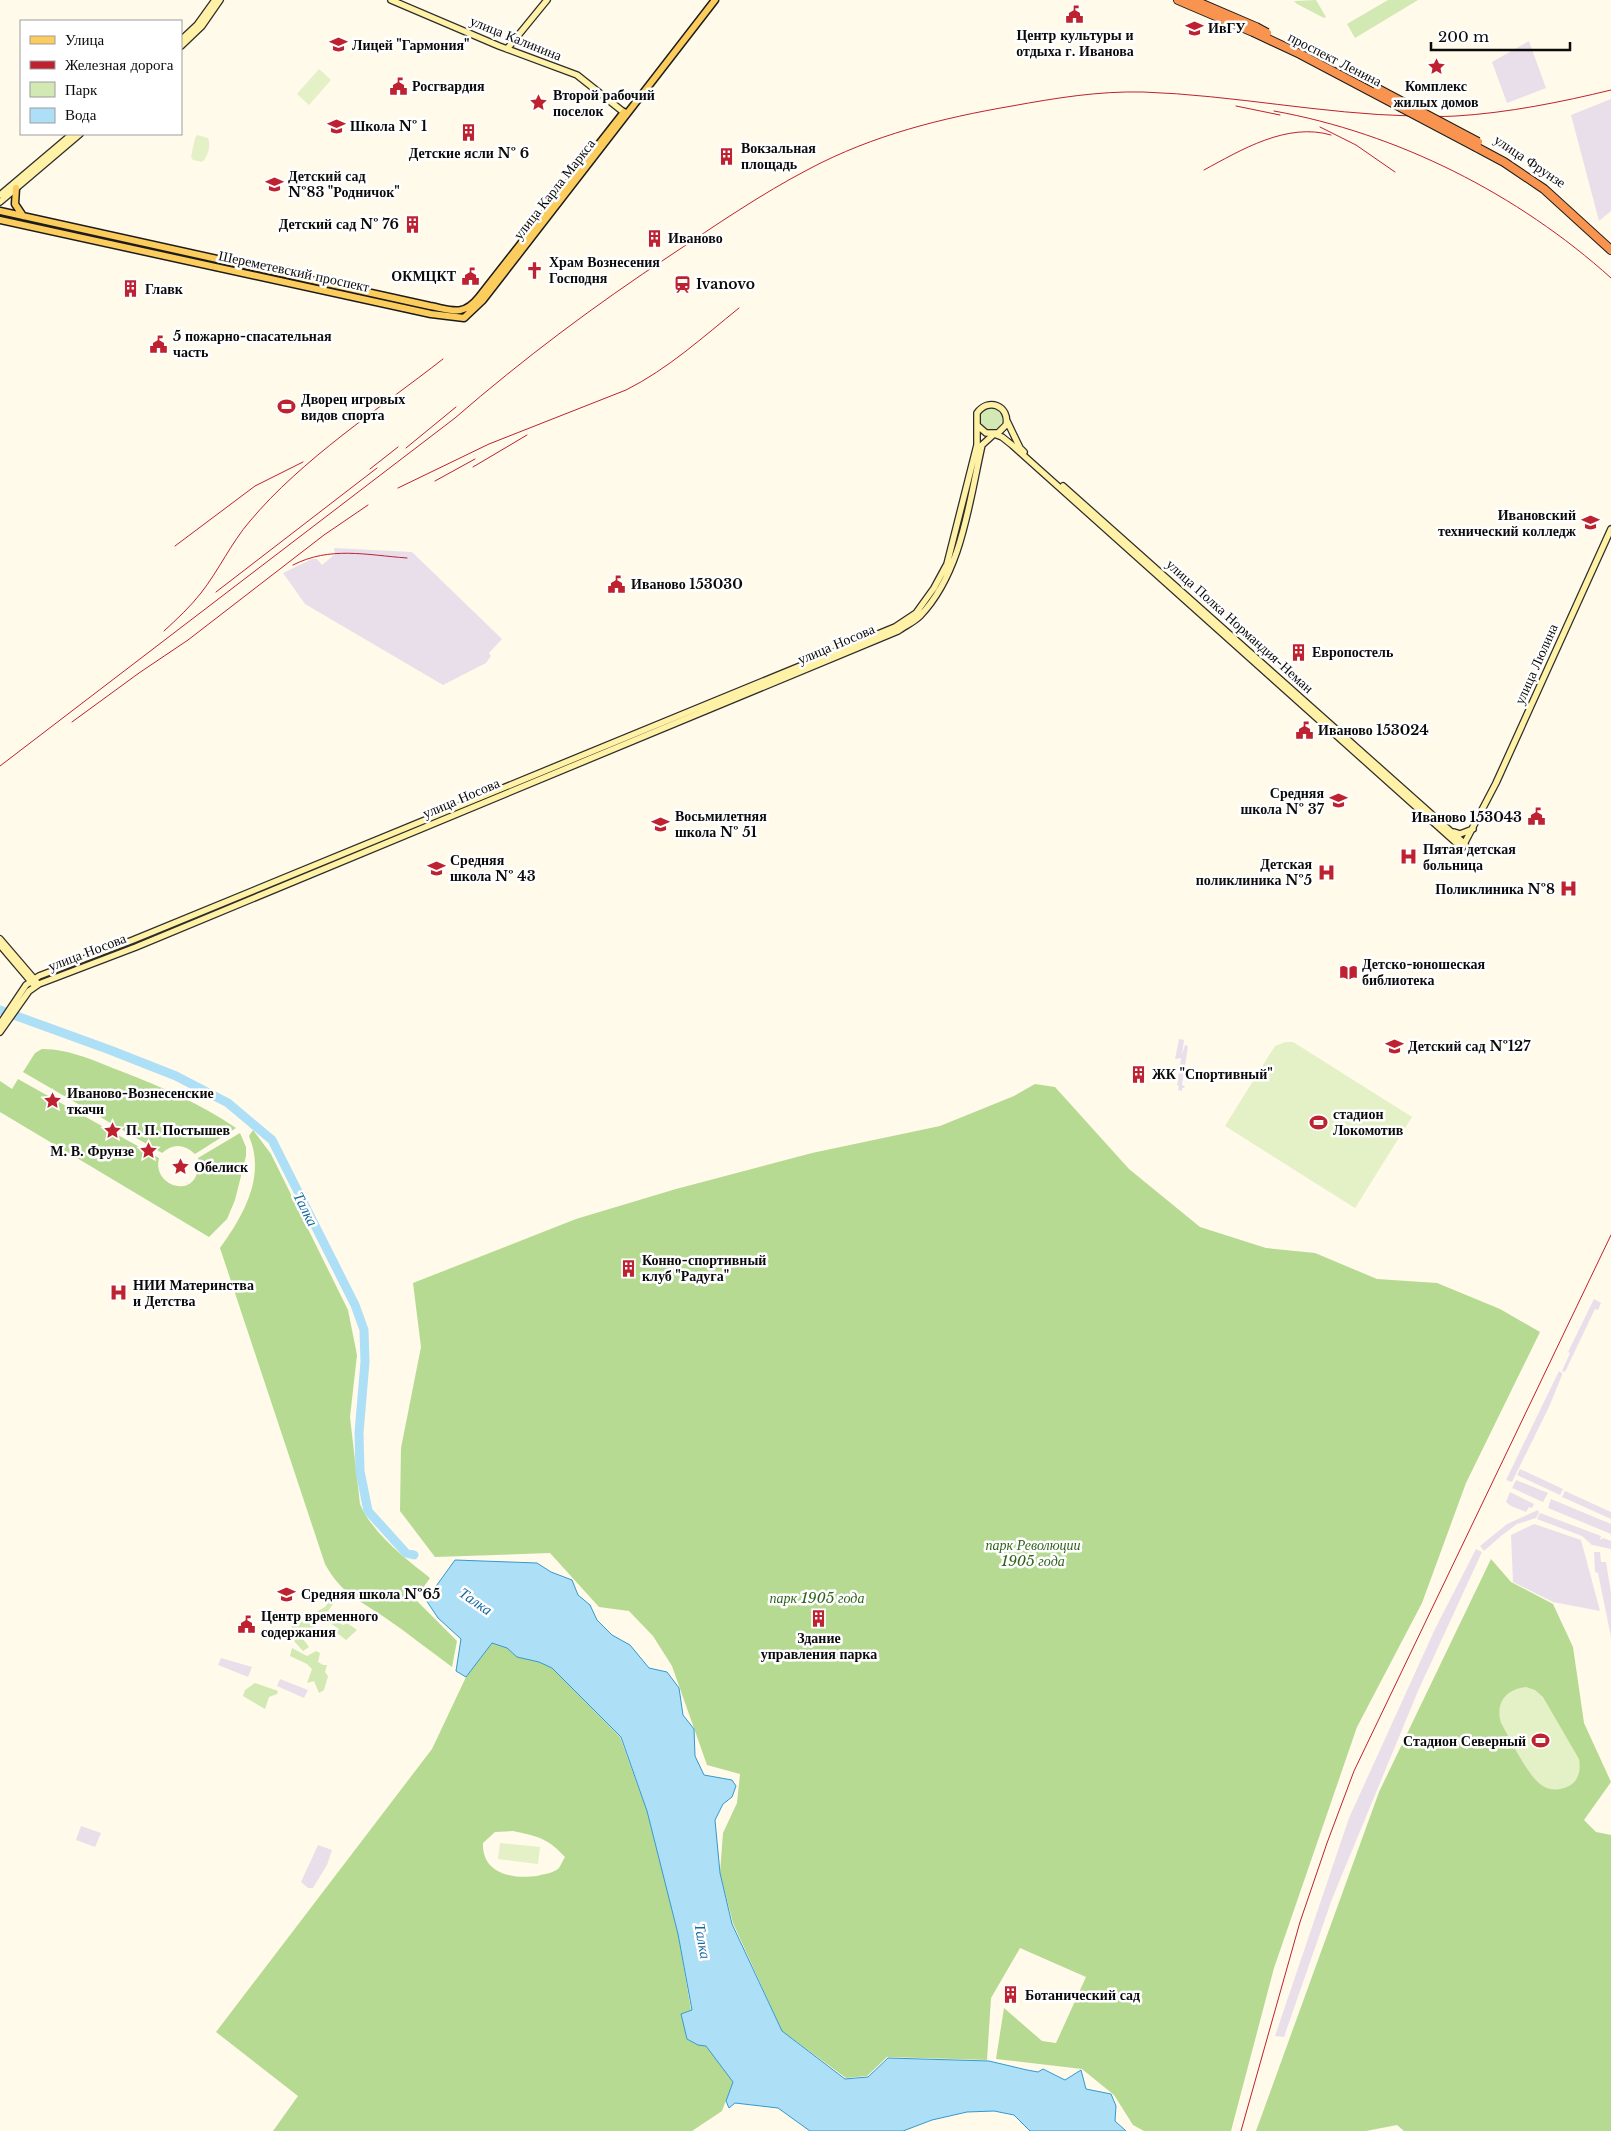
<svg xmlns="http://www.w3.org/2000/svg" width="1611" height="2131" font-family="'Libre Baskerville',serif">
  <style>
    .industrial { fill: #e9dfeb }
    .green { fill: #d2e9b3 }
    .forest { fill: #b6da92; fill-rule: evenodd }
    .pitch { fill: #e4f0c5 }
    .water { fill: #addff7; stroke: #3399d0 }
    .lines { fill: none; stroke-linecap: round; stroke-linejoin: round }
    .river { stroke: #addff7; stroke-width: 9 }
    .secondary-casing { stroke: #2d2d2d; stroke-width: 8 }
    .primary-casing { stroke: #1c1c1c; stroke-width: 9 }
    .highway-casing { stroke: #1c1c1c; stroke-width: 10 }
    .secondary { stroke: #fff1a5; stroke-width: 5.5 }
    .primary { stroke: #fccd5d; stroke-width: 6 }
    .highway { stroke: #f8944f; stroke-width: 8 }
    .rail { stroke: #be2130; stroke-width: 1 }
    .highway-bridge-casing { stroke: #1c1c1c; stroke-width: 10; stroke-linecap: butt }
    .highway-bridge { stroke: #f8944f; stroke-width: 8 }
    .labels { text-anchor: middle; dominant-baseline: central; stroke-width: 5; stroke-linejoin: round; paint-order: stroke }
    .poi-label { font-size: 14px; font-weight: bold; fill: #0b0b0b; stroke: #fff; text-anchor: start }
    .street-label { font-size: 14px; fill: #0b0b0b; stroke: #fff }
    .park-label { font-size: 14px; font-style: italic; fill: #2e641b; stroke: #fff }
    .water-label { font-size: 15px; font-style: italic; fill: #13699f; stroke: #fff }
  </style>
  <rect width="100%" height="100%" fill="#fffaea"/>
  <!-- industrial -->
  <path class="industrial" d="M1529 41 1546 88 1507 103 1492 62Z
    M1611 99V211L1599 221 1571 115Z
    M334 548 412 552 502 639 489 653 491 656 486 663 443 685 305 604 283 573 312 559H317L322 565 335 554Z
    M1179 1039 1184 1040 1182 1055 1185 1045 1188 1046 1182 1085 1185 1086 1184 1088H1182V1091L1178 1090 1179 1086 1177 1085 1181 1058 1175 1059Z
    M1594 1299 1601 1303 1598 1310 1595 1309 1565 1372 1562 1371 1570 1353 1568 1352Z
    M1559 1371 1562 1373V1375L1549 1407 1512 1482 1506 1480Z
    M1520 1469 1563 1489 1560 1495 1517 1475Z
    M1516 1480 1548 1493 1543 1502 1512 1488Z
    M1565 1491 1611 1512V1519L1562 1497Z
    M1510 1492 1534 1504 1532 1508 1529 1507 1526 1512 1511 1506 1506 1502Z
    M1551 1499 1611 1524V1534L1548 1508Z
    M1538 1510 1539 1513 1536 1518 1517 1524 1501 1536 1484 1551 1480 1546 1507 1524Z
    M1540 1513 1601 1536 1600 1540 1603 1538 1611 1541V1549L1592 1545 1582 1536 1537 1519Z
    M1534 1524 1581 1540 1600 1611 1553 1602 1513 1582 1511 1535Z
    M1476 1549 1482 1552 1418 1691 1332 1899 1284 2037 1275 2036 1349 1818 1435 1629Z
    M1594 1552H1600L1601 1562H1606L1611 1593V1637L1598 1573 1595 1572Z
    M221 1658 252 1667 248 1677 218 1665Z
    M280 1679 308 1690 304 1698 277 1686Z
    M81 1826 101 1833 95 1847 76 1840Z
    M318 1845 332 1850 327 1865 313 1888H308L301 1882Z"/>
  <!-- green -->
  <path class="green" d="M1316 0 1326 17 1324 18 1297 4 1294 1Z
    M1388 0H1418L1355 38 1347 24Z
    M980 419a11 11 0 1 1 22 0a11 11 0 1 1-22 0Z
    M332 1597 336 1600 328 1611 331 1613 326 1619H322L303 1639 309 1647 303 1651 294 1641 298 1637 291 1626 325 1607Z
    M331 1617 343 1625 347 1623 357 1630 346 1640 337 1633 339 1629 330 1623Z
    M292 1648 307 1656 316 1651 320 1653 318 1662 323 1665H327L325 1672 328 1676 324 1690 319 1693 314 1681 307 1683 312 1669 307 1664 290 1656Z
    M255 1683 278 1691 277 1694 269 1697 265 1709 243 1696 245 1690Z"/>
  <!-- forest -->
  <path class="forest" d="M42 1049C71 1049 97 1062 123 1072 162 1087 201 1104 236 1128L195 1154C184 1144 173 1143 162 1153L23 1072 35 1053Z
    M18 1079 159 1158C151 1189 203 1202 198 1158L240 1133 246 1147V1156L235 1200 227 1219 209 1237 0 1112V1081L12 1089Z
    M1035 1084 1055 1087 1129 1169 1200 1227 1266 1248 1315 1253 1377 1279 1437 1283 1500 1309 1540 1332 1466 1483 1422 1603 1357 1727 1274 1968 1231 2131H1144L1133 2125 1114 2095 1082 2069 996 2059 1004 2008 1042 2041 1056 2043 1086 1977 1020 1948 991 1998 987 2060 887 2057 867 2076 846 2078 782 2031 733 1923 720 1873 723 1833 737 1803 740 1774 707 1765 672 1666 653 1636 629 1611 599 1607 550 1553 435 1557 400 1511 401 1448 421 1347 413 1283 576 1219 676 1189 812 1153 940 1126 1014 1096Z
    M253 1130 271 1154 348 1310 357 1355 350 1417 360 1504C372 1533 406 1559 430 1578L415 1599 457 1641 452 1667C430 1651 409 1634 387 1619 360 1600 342 1595 325 1564L220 1248C244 1215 266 1176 249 1136Z
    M1491 1559 1511 1582 1553 1604 1573 1647 1584 1723 1611 1782 1584 1820 1596 1832 1611 1835V2131H1404L1397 2125 1366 2131H1256L1379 1792Z
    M492 1643 507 1648 517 1657 540 1662 552 1668 620 1737 647 1811 678 1934 691 2010 681 2014 687 2039 698 2045 706 2046 733 2082 722 2111 692 2131H273L298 2096 216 2032 432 1749 466 1677ZM513 1831C537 1836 548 1838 565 1857 563 1860 561 1865 559 1868 554 1873 544 1874 537 1876 512 1879 482 1874 483 1843L495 1832Z"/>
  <!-- pitch -->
  <path class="pitch" d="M319 69 331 80 309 105 297 94Z
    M197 135 208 138C211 145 208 157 202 162L193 160 191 157 195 138Z
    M1286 1042H1293L1412 1117 1355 1208 1225 1126 1275 1046Z
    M1526 1687 1535 1690 1543 1697 1579 1759C1581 1769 1579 1781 1569 1786 1560 1791 1548 1791 1540 1784 1527 1774 1510 1739 1501 1723 1495 1703 1506 1689 1526 1687Z
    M500 1843 540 1847 538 1864 498 1859Z"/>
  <!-- water -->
  <path class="water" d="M455 1560 537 1563 551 1572 572 1580 578 1595 590 1605 597 1620 612 1635 630 1645 649 1668 667 1672 679 1688 683 1715 694 1729 695 1756 704 1775 732 1780 736 1786 732 1797 723 1804 715 1820 720 1873 732 1924 782 2031 845 2079 868 2077 888 2058 989 2061 1027 2070 1038 2072 1043 2069 1065 2080 1081 2070 1086 2089 1111 2094 1116 2106 1115 2121 1126 2131H1030L1014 2115 994 2111 967 2112 932 2120 903 2131H810L778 2108 735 2103 729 2108 726 2101 733 2082 706 2046 698 2045 687 2039 681 2014 692 2010 678 1934 647 1811 621 1737 552 1668 539 1662 517 1657 507 1648 492 1643 466 1677 456 1671 461 1639 438 1618 426 1600Z"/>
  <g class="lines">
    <!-- river -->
    <path class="river" d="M0 1010 110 1050 176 1076 228 1103 272 1140 355 1305 364 1330 365 1362 359 1433 360 1471 368 1511 406 1553 414 1555"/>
    <defs>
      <path id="secondary" d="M391 0 499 46 577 75 626 114
        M181 40 197 25 215 0
        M181 46 202 26 220 0
        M507 49 547 0
        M0 195 72 134
        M0 202 80 134
        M1007 421 1020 448 1024 452
        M994 434 1002 437 1012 445 1462 848 1496 783 1611 529
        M1063 486 1465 844
        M1454 832 1460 834 1473 829
        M0 939 36 981
        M0 945 33 984
        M0 1024 26 985 39 976 133 940 895 627 916 613 934 588 947 564 977 445V413C988 397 1010 406 1006 425L998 433H986L978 426
        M0 1032 29 991 39 984 136 947 898 631C905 626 914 622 920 616 962 572 969 502 982 445L993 435"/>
      <path id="primary" d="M16 188 15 204 23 216
        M0 211 430 306C452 310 463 317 479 297L624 112
        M0 220 431 314 464 318 483 300 715 0"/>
      <path id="highway" d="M1178 0 1253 32
        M1193 0 1256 27
        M1476 147 1504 162 1544 189 1611 250"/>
    </defs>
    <!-- secondary casing -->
    <use href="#secondary" class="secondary-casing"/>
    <!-- primary casing -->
    <use href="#primary" class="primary-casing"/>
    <!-- highway casing -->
    <use href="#highway" class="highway-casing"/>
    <!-- secondary -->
    <use href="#secondary" class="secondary"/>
    <!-- primary -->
    <use href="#primary" class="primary"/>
    <!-- highway -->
    <use href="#highway" class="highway"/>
    <!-- rail -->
    <path class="rail" d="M1236 106 1280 115
      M1274 111C1397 133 1518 194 1611 278
      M1320 127 1356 145 1395 172
      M1204 170C1241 150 1287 122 1331 135
      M406 448 456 407
      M473 467 527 435
      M370 469 398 447
      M435 481 475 459
      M398 488 489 444 626 390C668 369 703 337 739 308
      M175 546 255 486 303 462
      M293 565C330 546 366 555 407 558
      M216 592 377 468
      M164 631C177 619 190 607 201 593 219 570 231 543 250 521 302 459 379 409 443 359
      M72 722 139 673 188 640 324 535 368 505
      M0 766 455 418C523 359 595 305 671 255 716 225 761 194 809 169 873 135 942 118 1012 106 1056 98 1098 91 1143 92 1233 95 1322 114 1412 116 1427 116 1442 117 1456 116 1507 113 1562 102 1611 90
      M1241 2131 1300 1922 1327 1843 1354 1771 1611 1235"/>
    <defs>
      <path id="highway-bridge" d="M1256 27 1267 33
        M1253 32 1300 54 1476 147
        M1378 89 1478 142"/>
    </defs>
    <!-- highway-bridge casing -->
    <use href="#highway-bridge" class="highway-bridge-casing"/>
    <!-- highway-bridge -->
    <use href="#highway-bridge" class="highway-bridge"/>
  </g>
  <!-- icons -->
  <defs>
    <symbol id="civic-bare" viewBox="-9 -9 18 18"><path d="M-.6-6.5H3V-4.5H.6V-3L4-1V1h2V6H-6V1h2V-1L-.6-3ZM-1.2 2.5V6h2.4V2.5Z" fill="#be2130" stroke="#fff" stroke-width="2.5" paint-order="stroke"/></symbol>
    <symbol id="university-bare" viewBox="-9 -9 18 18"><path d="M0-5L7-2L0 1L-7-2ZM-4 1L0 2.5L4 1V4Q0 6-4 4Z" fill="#be2130" stroke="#fff" stroke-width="2.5" paint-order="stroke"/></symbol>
    <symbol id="school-bare" viewBox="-9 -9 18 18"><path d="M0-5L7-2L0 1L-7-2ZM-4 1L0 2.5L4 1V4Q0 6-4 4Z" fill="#be2130" stroke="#fff" stroke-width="2.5" paint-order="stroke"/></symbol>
    <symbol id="sight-bare" viewBox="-9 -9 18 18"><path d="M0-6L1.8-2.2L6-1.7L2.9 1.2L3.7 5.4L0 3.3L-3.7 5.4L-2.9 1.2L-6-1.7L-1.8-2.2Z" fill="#be2130" stroke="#fff" stroke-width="2.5" paint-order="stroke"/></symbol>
    <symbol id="building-bare" viewBox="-9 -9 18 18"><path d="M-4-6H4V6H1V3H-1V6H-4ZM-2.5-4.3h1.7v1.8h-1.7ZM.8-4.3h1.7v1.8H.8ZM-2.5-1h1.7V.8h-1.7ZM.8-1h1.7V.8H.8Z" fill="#be2130" stroke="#fff" stroke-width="2.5" paint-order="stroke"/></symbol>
    <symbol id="church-bare" viewBox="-9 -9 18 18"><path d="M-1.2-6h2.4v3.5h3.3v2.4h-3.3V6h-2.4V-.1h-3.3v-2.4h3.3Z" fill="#be2130" stroke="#fff" stroke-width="2.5" paint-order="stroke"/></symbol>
    <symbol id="station-bare" viewBox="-9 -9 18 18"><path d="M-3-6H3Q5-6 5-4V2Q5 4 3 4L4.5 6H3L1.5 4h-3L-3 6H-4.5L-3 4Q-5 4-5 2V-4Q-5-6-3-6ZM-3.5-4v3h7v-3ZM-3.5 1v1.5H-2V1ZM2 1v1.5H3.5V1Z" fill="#be2130" stroke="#fff" stroke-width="2.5" paint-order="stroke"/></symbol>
    <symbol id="stadium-bare" viewBox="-9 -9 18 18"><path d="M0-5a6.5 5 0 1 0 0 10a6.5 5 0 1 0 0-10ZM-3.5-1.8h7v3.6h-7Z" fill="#be2130" stroke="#fff" stroke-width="2.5" paint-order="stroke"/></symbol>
    <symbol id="hospital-bare" viewBox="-9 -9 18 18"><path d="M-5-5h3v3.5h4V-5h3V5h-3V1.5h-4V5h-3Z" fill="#be2130" stroke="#fff" stroke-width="2.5" paint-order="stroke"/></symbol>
    <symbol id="library-bare" viewBox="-9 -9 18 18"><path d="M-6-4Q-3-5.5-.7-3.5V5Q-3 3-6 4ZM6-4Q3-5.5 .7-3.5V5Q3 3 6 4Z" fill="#be2130" stroke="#fff" stroke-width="2.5" paint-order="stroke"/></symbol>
  </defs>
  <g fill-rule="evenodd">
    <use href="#civic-bare" x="1062" y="2" width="25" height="25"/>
    <use href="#university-bare" x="1182" y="16" width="25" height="25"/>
    <use href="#school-bare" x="326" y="32" width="25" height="25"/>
    <use href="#sight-bare" x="1424" y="54" width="25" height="25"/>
    <use href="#civic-bare" x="386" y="74" width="25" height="25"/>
    <use href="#sight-bare" x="526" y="90" width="25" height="25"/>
    <use href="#school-bare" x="324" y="114" width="25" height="25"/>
    <use href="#building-bare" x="456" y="120" width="25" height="25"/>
    <use href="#building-bare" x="714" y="144" width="25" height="25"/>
    <use href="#school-bare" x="262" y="172" width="25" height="25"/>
    <use href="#building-bare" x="400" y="212" width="25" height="25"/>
    <use href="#building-bare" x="642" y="226" width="25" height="25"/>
    <use href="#church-bare" x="522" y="258" width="25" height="25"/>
    <use href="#civic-bare" x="458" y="264" width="25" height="25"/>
    <use href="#station-bare" x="670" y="272" width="25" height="25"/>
    <use href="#building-bare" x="118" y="276" width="25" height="25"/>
    <use href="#civic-bare" x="146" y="332" width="25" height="25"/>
    <use href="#stadium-bare" x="274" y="394" width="25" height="25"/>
    <use href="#university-bare" x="1578" y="510" width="25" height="25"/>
    <use href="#civic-bare" x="604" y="572" width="25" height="25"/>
    <use href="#building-bare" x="1286" y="640" width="25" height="25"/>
    <use href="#civic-bare" x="1292" y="718" width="25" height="25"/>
    <use href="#school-bare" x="1326" y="788" width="25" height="25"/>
    <use href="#civic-bare" x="1524" y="804" width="25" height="25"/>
    <use href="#school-bare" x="648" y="812" width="25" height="25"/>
    <use href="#hospital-bare" x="1396" y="844" width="25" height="25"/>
    <use href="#school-bare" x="424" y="856" width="25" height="25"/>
    <use href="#hospital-bare" x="1314" y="860" width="25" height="25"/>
    <use href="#hospital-bare" x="1556" y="876" width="25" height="25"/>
    <use href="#library-bare" x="1336" y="960" width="25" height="25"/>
    <use href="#school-bare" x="1382" y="1034" width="25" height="25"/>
    <use href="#building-bare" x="1126" y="1062" width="25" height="25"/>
    <use href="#sight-bare" x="40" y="1088" width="25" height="25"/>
    <use href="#stadium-bare" x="1306" y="1110" width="25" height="25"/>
    <use href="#sight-bare" x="100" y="1118" width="25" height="25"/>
    <use href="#sight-bare" x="136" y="1138" width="25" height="25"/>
    <use href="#sight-bare" x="168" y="1154" width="25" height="25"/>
    <use href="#building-bare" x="616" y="1256" width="25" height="25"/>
    <use href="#hospital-bare" x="106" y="1280" width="25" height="25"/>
    <use href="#school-bare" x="274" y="1582" width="25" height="25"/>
    <use href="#building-bare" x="806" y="1606" width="25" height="25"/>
    <use href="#civic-bare" x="234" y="1612" width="25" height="25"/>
    <use href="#stadium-bare" x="1528" y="1728" width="25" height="25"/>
    <use href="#building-bare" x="998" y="1982" width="25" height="25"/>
  </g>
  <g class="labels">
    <!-- poi labels -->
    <g class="poi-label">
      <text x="1208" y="28">ИвГУ</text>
      <text x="1075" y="35" text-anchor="middle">Центр культуры и<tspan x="1075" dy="16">отдыха г. Иванова</tspan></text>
      <text x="352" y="45">Лицей "Гармония"</text>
      <text x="412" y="86">Росгвардия</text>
      <text x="1436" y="86" text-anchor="middle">Комплекс<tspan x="1436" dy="16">жилых домов</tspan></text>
      <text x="553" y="95">Второй рабочий<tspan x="553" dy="16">поселок</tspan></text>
      <text x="350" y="126">Школа № 1</text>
      <text x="741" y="148">Вокзальная<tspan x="741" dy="16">площадь</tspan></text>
      <text x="469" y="153" text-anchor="middle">Детские ясли № 6</text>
      <text x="288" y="176">Детский сад<tspan x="288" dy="16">№83 "Родничок"</tspan></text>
      <text x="399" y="224" text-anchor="end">Детский сад № 76</text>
      <text x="668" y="238">Иваново</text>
      <text x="549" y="262">Храм Вознесения<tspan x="549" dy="16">Господня</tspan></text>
      <text x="456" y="276" text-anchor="end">ОКМЦКТ</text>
      <text x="696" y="284">Ivanovo</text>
      <text x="145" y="289">Главк</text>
      <text x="173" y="336">5 пожарно-спасательная<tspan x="173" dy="16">часть</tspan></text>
      <text x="301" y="399">Дворец игровых<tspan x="301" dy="16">видов спорта</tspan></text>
      <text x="1576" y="515" text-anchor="end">Ивановский<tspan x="1576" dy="16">технический колледж</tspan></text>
      <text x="631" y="584">Иваново 153030</text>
      <text x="1312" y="652">Европостель</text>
      <text x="1318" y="730">Иваново 153024</text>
      <text x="1324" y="793" text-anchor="end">Средняя<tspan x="1324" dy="16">школа № 37</tspan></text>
      <text x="675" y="816">Восьмилетняя<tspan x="675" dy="16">школа № 51</tspan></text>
      <text x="1522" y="817" text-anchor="end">Иваново 153043</text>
      <text x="1423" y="849">Пятая детская<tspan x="1423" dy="16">больница</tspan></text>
      <text x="450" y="860">Средняя<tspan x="450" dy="16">школа № 43</tspan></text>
      <text x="1312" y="864" text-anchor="end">Детская<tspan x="1312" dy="16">поликлиника №5</tspan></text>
      <text x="1555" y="889" text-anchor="end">Поликлиника №8</text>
      <text x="1362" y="964">Детско-юношеская<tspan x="1362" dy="16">библиотека</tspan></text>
      <text x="1408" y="1046">Детский сад №127</text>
      <text x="1152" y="1074">ЖК "Спортивный"</text>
      <text x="67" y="1093">Иваново-Вознесенские<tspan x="67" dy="16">ткачи</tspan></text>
      <text x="1333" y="1114">стадион<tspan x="1333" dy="16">Локомотив</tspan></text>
      <text x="126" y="1130">П. П. Постышев</text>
      <text x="134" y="1151" text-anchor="end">М. В. Фрунзе</text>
      <text x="194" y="1167">Обелиск</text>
      <text x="642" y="1260">Конно-спортивный<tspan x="642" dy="16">клуб "Радуга"</tspan></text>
      <text x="133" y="1285">НИИ Материнства<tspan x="133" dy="16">и Детства</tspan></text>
      <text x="301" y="1594">Средняя школа №65</text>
      <text x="261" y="1616">Центр временного<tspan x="261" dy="16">содержания</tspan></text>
      <text x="819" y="1638" text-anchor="middle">Здание<tspan x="819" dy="16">управления парка</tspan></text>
      <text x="1526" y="1741" text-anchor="end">Стадион Северный</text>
      <text x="1025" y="1995">Ботанический сад</text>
    </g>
    <!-- street labels -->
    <g class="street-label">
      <text transform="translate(516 38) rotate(22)">улица Калинина</text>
      <text transform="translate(1335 59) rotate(27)">проспект Ленина</text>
      <text transform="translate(1530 161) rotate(34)">улица Фрунзе</text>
      <text transform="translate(554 189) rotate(-52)">улица Карла Маркса</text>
      <text transform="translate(294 271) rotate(12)">Шереметевский проспект</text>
      <text transform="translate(1240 626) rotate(42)">улица Полка Нормандия-Неман</text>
      <text transform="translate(836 644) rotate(-23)">улица Носова</text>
      <text transform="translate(1536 664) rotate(-66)">улица Люлина</text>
      <text transform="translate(461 798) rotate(-23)">улица Носова</text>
      <text transform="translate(87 952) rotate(-21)">улица Носова</text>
    </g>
    <!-- park labels -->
    <g class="park-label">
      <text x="1033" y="1545">парк Революции<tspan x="1033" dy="16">1905 года</tspan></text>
      <text x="817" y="1598">парк 1905 года</text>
    </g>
    <!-- water labels -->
    <g class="water-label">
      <text transform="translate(306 1209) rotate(63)">Талка</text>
      <text transform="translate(476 1601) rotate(35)">Талка</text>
      <text transform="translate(703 1941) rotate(80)">Талка</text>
    </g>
  </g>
  <!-- legend -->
  <rect x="20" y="20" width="162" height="115" fill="#ffffff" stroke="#9d9d9d"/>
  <rect x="30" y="36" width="25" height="8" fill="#fccd5d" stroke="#9d9d9d"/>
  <text x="65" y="45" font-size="15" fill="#0b0b0b">Улица</text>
  <rect x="30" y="61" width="25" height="8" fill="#be2130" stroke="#9d9d9d"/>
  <text x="65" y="70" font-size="15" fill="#0b0b0b">Железная дорога</text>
  <rect x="30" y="82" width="25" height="15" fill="#d2e9b3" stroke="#9d9d9d"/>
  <text x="65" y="95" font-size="15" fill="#0b0b0b">Парк</text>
  <rect x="30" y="108" width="25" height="15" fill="#addff7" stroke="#9d9d9d"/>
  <text x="65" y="120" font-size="15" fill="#0b0b0b">Вода</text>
  <!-- scale -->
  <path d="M1431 42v8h139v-8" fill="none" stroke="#0b0b0b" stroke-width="2.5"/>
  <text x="1438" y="42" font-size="15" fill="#0b0b0b" stroke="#ffffff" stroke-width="4" paint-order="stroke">200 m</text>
</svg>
